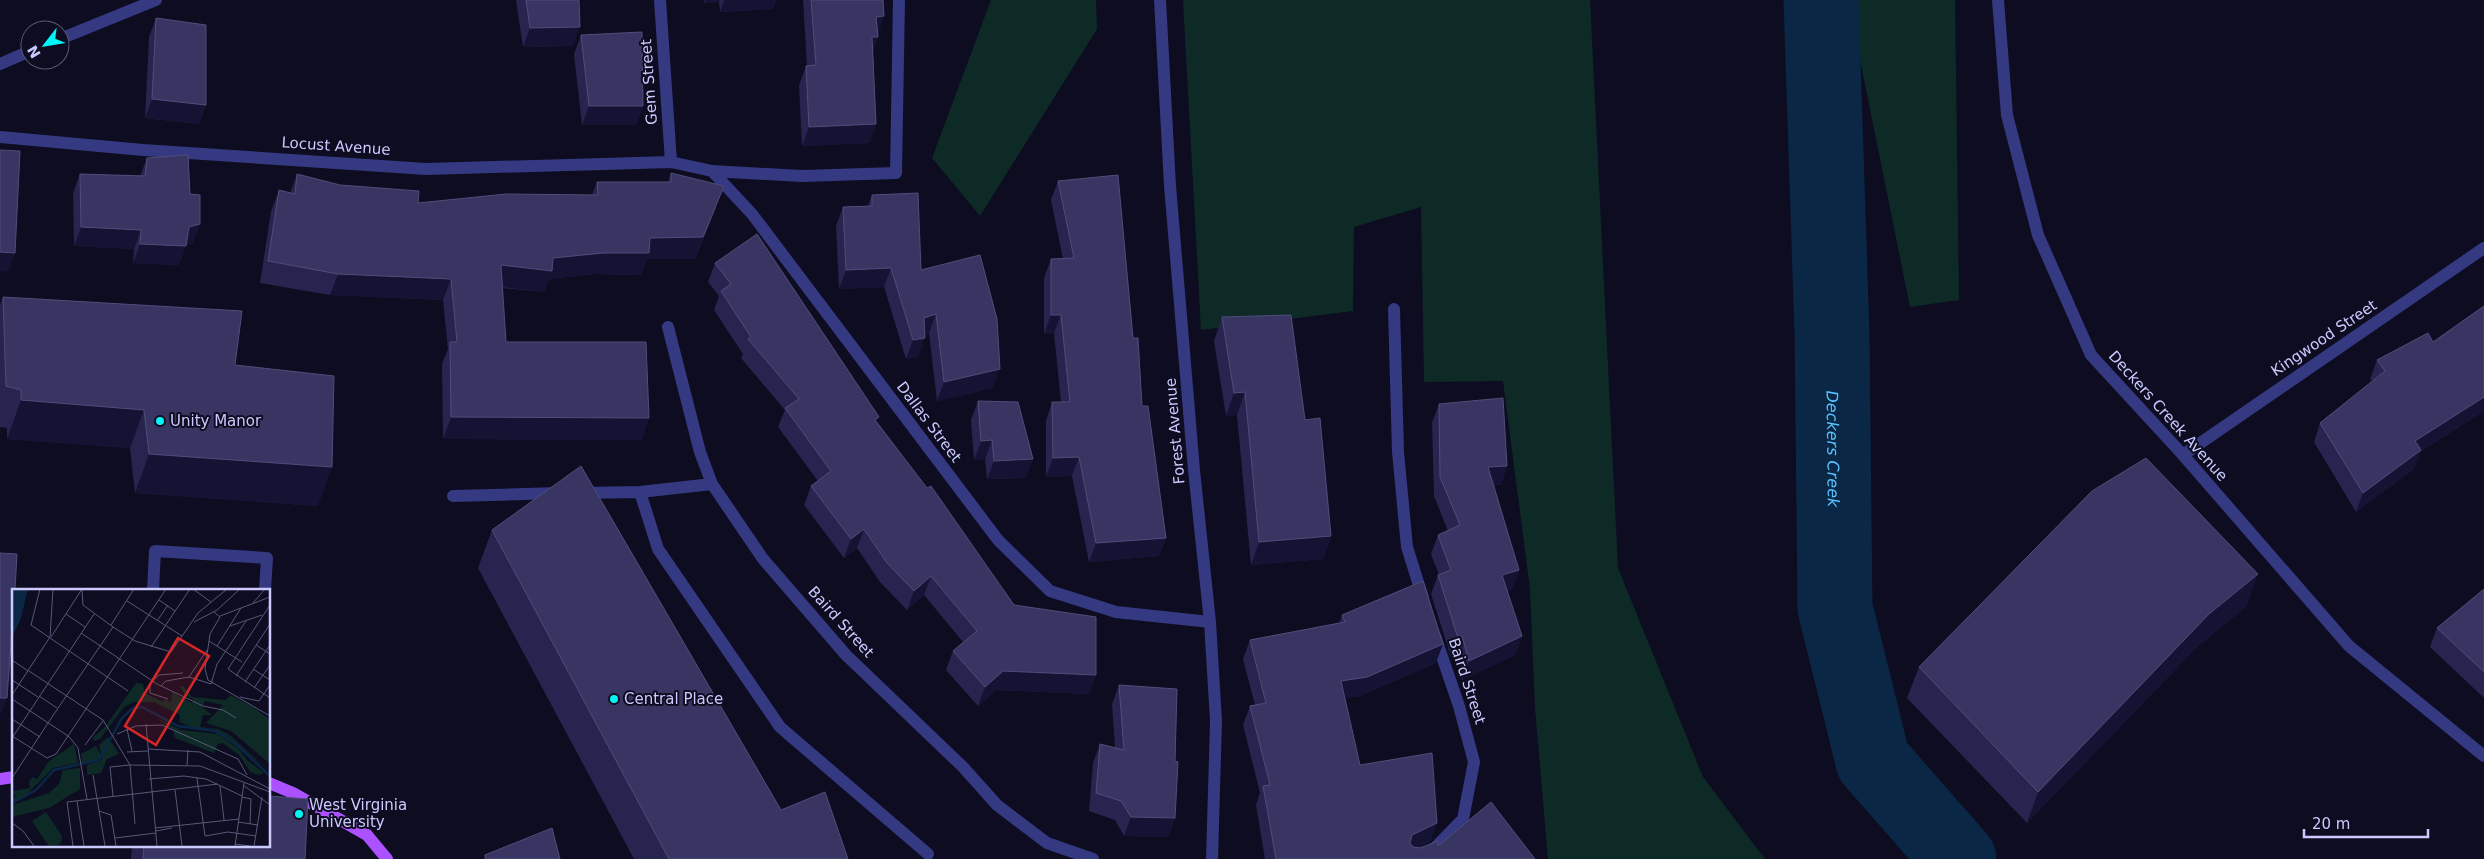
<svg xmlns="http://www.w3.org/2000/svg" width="2484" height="859" font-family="'DejaVu Sans',sans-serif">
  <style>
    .green { fill: #0e2a26 }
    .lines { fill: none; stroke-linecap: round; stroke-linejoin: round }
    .river { stroke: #0a2746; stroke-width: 75 }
    .minor { stroke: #343981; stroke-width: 12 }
    .major { stroke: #ac51ff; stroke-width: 12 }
    .wall { fill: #27244f }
    .shaded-wall { fill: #151334 }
    .building { fill: #393562; stroke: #504d7b }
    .poi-dot { fill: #00f5f4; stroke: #0d0c20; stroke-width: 2 }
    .labels { text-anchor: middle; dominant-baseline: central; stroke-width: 4; stroke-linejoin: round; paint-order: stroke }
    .street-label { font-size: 15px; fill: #cbcaff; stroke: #0d0c20 }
    .poi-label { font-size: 15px; fill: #cbcaff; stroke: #0d0c20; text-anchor: start }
    .water-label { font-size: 16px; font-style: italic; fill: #58c3ff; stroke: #0d0c20 }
    .inset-river { fill: none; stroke: #0a2746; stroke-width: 2.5 }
    .inset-road { fill: none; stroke: #595879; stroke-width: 1 }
    .view { fill: #d62828; fill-opacity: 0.15; stroke: #d62828; stroke-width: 2.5 }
    .inset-edge { fill: none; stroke: #cbcaff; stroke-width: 2.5 }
  </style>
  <rect width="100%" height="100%" fill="#0d0c20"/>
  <!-- green -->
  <path class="green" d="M991 0H1096L1097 29 980 216 932 158Z
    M1183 0H1590L1618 568 1703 777 1765 859H1548L1535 708 1530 589 1503 381 1424 382 1421 207 1354 227 1353 311 1201 330Z
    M1848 0H1955L1959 300 1910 307Z"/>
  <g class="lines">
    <!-- river -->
    <path class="river" id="s1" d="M1821 0 1832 334 1835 608 1873 761 1959 859"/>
    <!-- minor -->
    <path class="minor" d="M660 0 671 162
      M1160 0 1170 186 1194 470 1210 622 1216 721 1212 859
      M1998 0 2007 115 2038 235 2091 355 2183 455 2349 646 2484 756
      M60 39 156 0
      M0 64 30 51
      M0 137 143 150 426 169 671 162 712 171 752 214 998 540 1050 591 1116 612 1210 622
      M712 171 802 176 896 173 899 0
      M1394 309 1398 452 1407 547 1423 598
      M668 327 700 452 712 484 763 559 846 655 963 767 997 805 1047 843 1093 859
      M2183 455 2484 248
      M640 492 658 549 780 727 928 854
      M579 493 640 492 712 484
      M453 496 559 493
      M153 590 155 551 267 558 265 590
      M1411 859 1433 850 1463 819 1474 762 1459 706 1435 636"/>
    <!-- major -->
    <path class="major" d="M0 779 14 777
      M269 783 293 793 367 835 387 859"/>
  </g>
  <!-- wall -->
  <path class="wall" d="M516 0H579L573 46 523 47Z
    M704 0H776L773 9 720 12 719 2 704 3Z
    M803 0H883L878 37 873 51 876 124 869 143 802 146 799 85 806 66H807Z
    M156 18 206 105 199 124 145 118 149 37Z
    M581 35 643 106 636 125H582L574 54Z
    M147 158 193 243 186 245 179 265 133 263 134 249 74 246 73 193 80 174 140 176Z
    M671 173 716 208 695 259H647L641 275 595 274 549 279 544 292 502 288 506 342 642 440 443 439 442 364 448 349 443 300 330 295 260 283 271 211 279 190 290 193 297 174 340 185 418 203 592 195 597 182H668Z
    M1058 181 1133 338 1142 406 1166 538 1159 556 1089 562 1072 476 1046 477V421L1052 402H1061L1054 333 1044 334V278L1051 259H1063L1051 200Z
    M872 195 921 270 993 388 937 401 929 333 925 334 918 357 906 359 884 287 839 289 836 226 843 207 868 206Z
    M715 263 877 422 1014 605 1089 694 996 690 978 706 946 670 953 651 963 642 924 595 907 610 880 582 857 548 844 558 804 505 811 486 818 481 778 427 785 410 741 358 743 354 714 310 719 296 708 282Z
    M3 297 235 365 318 506 135 493 130 448 7 439V428L0 427V305Z
    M2484 306V411L2420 452 2414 469 2356 512 2314 442 2320 423 2372 381 2370 379 2377 360 2433 342Z
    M1222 317 1305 420 1331 536 1323 559 1251 565 1237 415 1226 416 1214 341Z
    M978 401 1026 478 987 479 985 459 974 460 971 420Z
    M1439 404 1507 466 1501 485H1494L1519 570 1512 589 1507 591 1522 636 1515 655 1462 680 1455 655 1451 657 1431 594 1438 575H1439L1431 554 1438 535 1448 531 1434 496 1432 423Z
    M492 530 781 810 848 859H634L478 568Z
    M2484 589V698L2430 647 2437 628Z
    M2247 606 2198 646 2027 823 1907 698 1919 667Z
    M1342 615 1436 663 1360 696 1345 698 1360 765 1430 842 1418 847 1438 846 1535 859H1265L1256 805 1260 793 1243 725 1250 706 1255 705 1243 659 1250 640 1339 623Z
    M1119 685 1169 837 1124 836 1115 820 1089 811 1093 763 1100 744 1115 748 1112 704Z
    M132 845H269L305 859H131Z"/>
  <!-- shaded-wall -->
  <path class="shaded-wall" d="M705 0H720L719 2 704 3Z
    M724 0H776L773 9 720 12Z
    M884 16 878 35 876 17Z
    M580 27 573 46 523 47 530 28Z
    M872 37H878L871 56Z
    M152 99 206 105 199 124 145 118Z
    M589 106H643L636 125H582Z
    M876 124 869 143 802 146 809 127Z
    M724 186 695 259H647L641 275 595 274 549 279 544 292 493 286 501 265 553 258 603 253 650 238Z
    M200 224 193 243 183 246H186L179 265 133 263 140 244Z
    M81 227 141 230 134 249 74 246Z
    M0 252 15 253 8 272 0 271Z
    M891 268 884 287 839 289 846 270Z
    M338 274 451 279 443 300 330 295Z
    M936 314 929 333 917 337 924 318Z
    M1051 315H1061L1054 333 1044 334Z
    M925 338 918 357 906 359 913 340Z
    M1000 369 993 388 937 401 944 382Z
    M1245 392 1237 415 1226 416 1234 393Z
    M2484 397V411L2420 452 2414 469 2356 512 2363 493 2415 441Z
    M21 400 144 410 130 448 7 439Z
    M451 417 649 418 642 440 443 439Z
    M992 440 985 459 974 460 981 441Z
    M149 454 332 467 318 506 135 493Z
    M1079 457 1072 476 1046 477 1053 458Z
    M1033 459 1026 478 987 479 994 461Z
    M1507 466 1501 485 1481 486 1488 467Z
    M864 529 857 548 844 558 851 539Z
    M1331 536 1323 559 1251 565 1259 542Z
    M1166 538 1159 556 1089 562 1096 543Z
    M1519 570 1512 589 1495 594 1502 575Z
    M2258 574 2247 606 2198 646 2027 823 2038 792 2209 614Z
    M931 576 924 595 907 610 914 591Z
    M1462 636 1455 655 1451 657 1458 638Z
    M1522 636 1515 655 1462 680 1469 661Z
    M1443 644 1436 663 1360 696 1335 700 1341 681Z
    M1003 671 1096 675 1089 694 996 690 978 706 985 687Z
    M0 698H7L0 716Z
    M1131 817 1175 818 1169 837 1124 836Z
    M1437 823 1430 842 1405 854 1412 835Z"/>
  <!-- building -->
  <path class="building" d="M526 0H579L580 27 530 28Z
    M811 0H883L884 16 876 17 878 37H872L876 124 809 127 806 66 816 65Z
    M156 18 206 25V105L152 99Z
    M642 32 643 106H589L581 35Z
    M0 150 20 151 15 253 0 252Z
    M188 155 190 194 200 195V224L189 227 186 246 140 244 141 230 81 227 80 174 145 176 147 158Z
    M671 173 724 186 703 237 650 238 649 253H603L553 258 552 271 501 265 506 342H646L649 418 451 417 450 342H457L451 279 338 274 268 261 279 190 295 194 297 174 340 185 419 191 418 203 506 194 598 195 597 182H671Z
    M1118 175 1133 338H1138L1142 406H1148L1166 538 1096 543 1079 457 1053 458 1052 402H1070L1061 315H1051V259L1074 258 1058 181Z
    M918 193 921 270 980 255 997 319 1000 369 944 382 936 314 924 318 925 338 913 340 891 268 846 270 843 207 872 206V195Z
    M757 234 879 417 875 420 927 488 931 486 1014 605 1096 617V675L1003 671 985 687 953 651 977 631 931 576 914 591 887 563 864 529 851 539 811 486 831 471 785 408 799 399 748 339 751 337 721 291 731 284 715 263Z
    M3 297 242 311 235 365 334 376 332 467 149 454 144 410 21 400V390L6 386Z
    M2484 306V397L2415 441 2421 450 2363 493 2320 423 2385 371 2377 360 2428 333 2433 342Z
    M1291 315 1305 420 1320 418 1331 536 1259 542 1245 392 1234 393 1222 317Z
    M1503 398 1507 466 1488 467 1519 570 1502 575 1522 636 1469 661 1462 636 1458 638 1438 575 1451 570 1438 535 1460 525 1440 477 1439 404Z
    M978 401 1018 402 1033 459 994 461 992 440 981 441Z
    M2146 458 2258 574 2209 614 2038 792 1919 667 2092 491Z
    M581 466 781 810 825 792 848 859H669L492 530Z
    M0 553 17 554 15 590H14V601L7 698H0Z
    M1423 581 1443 644 1367 677 1341 681 1360 765 1432 753 1437 823 1412 835 1410 843 1413 847 1420 848 1438 841V846L1491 802 1535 859H1276L1263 786 1270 785 1250 706 1266 703 1250 640 1345 622 1342 615Z
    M2484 589V672L2437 628Z
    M1119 685 1177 689 1175 761 1178 762 1175 818 1131 817 1121 801 1096 793 1100 744 1124 750Z
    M269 796 308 799 305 859H143L144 845H269Z
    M552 828 560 859H485V855Z"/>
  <!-- markers -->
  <g class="poi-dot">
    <circle cx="160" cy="421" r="5"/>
    <circle cx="614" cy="699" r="5"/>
    <circle cx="299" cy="814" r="5"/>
  </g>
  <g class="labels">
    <!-- street labels -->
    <g class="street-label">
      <text transform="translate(649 82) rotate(-94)">Gem Street</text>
      <text transform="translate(336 146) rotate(4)">Locust Avenue</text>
      <text transform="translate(2324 338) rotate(-34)">Kingwood Street</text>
      <text transform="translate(2168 416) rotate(48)">Deckers Creek Avenue</text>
      <text transform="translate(929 422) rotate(53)">Dallas Street</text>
      <text transform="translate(1175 431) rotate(-95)">Forest Avenue</text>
      <text transform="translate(841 622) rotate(48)">Baird Street</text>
      <text transform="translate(1467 681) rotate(72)">Baird Street</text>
    </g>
    <!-- poi labels -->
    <g class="poi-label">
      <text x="170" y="421">Unity Manor</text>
      <text x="624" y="699">Central Place</text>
      <text x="309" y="805">West Virginia<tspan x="309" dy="17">University</tspan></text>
    </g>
    <!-- water labels -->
    <g class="water-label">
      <text stroke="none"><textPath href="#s1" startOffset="449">Deckers Creek</textPath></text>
    </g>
  </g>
  <!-- overview -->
  <g transform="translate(12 589)">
    <rect width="258" height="258" fill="#0d0c20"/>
    <path d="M124 94 131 95 133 104 151 113 153 110 159 113 160 103 180 114 182 111 173 106 168 98 171 97 180 108 214 111 218 106 241 118 257 130V174L219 142 194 134 211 116 193 112 190 118 200 126H191L188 138 206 140 219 147 257 182 217 149 202 140 182 139 167 133 168 126 142 113H122L112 118 88 150 82 152 81 148 93 138ZM145 129 169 141 205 145 226 159 235 171 252 184 246 186 238 183 228 167 211 154 206 155 202 164 163 149 161 141ZM96 148 107 165 95 170 89 184 75 186V176L90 171 87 156ZM62 155 66 174 41 179 10 210 0 212V208H4L0 202 18 199 17 192 21 188 25 190 37 172ZM84 157 90 168 87 171 70 175 69 165ZM68 179V200L37 219 0 228V216L37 204 47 195 51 181ZM34 223 50 247 49 254 44 257 36 256 20 232Z" fill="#0e2a26"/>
    <path d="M0 0H16L9 29 0 48Z" fill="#0a2746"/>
    <path class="inset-river" d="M0 214 24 201 42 181 87 171 110 129 121 119 130 118 166 137 203 142 225 156 258 187"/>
    <path class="inset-road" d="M28 0 19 36 116 102M181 0 199 13M70 1 71 16 101 38M147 11 163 22M115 12 170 47M241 14 253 0M258 16 216 80 258 109M202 23 208 28 198 45 193 80 196 91 258 127M54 25 73 38M208 27 258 8M145 32 156 16M182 33 205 21 228 0M99 36 122 0M218 37 250 26M69 44 145 95 191 117 211 121 224 129M39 48 70 0M120 51 154 0M197 52 230 73M244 56 258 65M205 57 229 19M139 58 178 0M0 71 16 82M241 80 258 91M17 82 91 131 118 176 188 177 258 203M224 87 258 35M177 88 199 95 205 75 234 32M177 88 195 61M0 91 26 108M233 93 258 56M149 97 154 92 177 88M242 99 258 76M0 106 38 48 41 0M27 107 45 119M228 108 247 112 258 96M0 110 56 147 120 51M156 110 138 104V94L147 86 171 84M0 130 28 148M36 134 101 38 123 52 159 63 186 24 215 0M134 135 145 257M115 140 120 162M105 145 124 137 150 136 226 170 235 186M0 147 35 169 44 165 56 147 59 150 66 159 75 210M0 149 82 25M73 156 91 132M136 160 188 163 258 200M115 163 136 162M175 176 176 161M81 186 93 257M0 189 36 134M185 189 193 247 216 243 244 247M137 190 172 187 194 190 230 207M231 196 258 216M208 197 212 231M163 201 170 257M101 207 98 178 118 176 123 235M230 208 239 210 238 235M65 212 72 257M87 222 99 226 104 257M226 233 246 236M0 234 11 242 22 257M143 239 227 230M144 242 160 239M103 249 144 244M223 255 238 257M61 257 55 213 206 195M223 257 232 194M242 257 250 208"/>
    <path class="view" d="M166 49 197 67 144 156 113 137Z"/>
    <rect width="258" height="258" class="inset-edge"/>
  </g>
  <!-- north arrow -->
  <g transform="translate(45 45) rotate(239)"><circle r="24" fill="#0d0c20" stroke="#595879"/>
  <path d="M0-4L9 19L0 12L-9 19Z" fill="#00f5f4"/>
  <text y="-8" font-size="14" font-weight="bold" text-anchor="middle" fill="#cbcaff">N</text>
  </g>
  <!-- scale -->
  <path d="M2304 829v8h124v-8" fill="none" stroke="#cbcaff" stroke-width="2.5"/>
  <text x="2312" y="829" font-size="15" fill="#cbcaff" stroke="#0d0c20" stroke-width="4" paint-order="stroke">20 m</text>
</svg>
